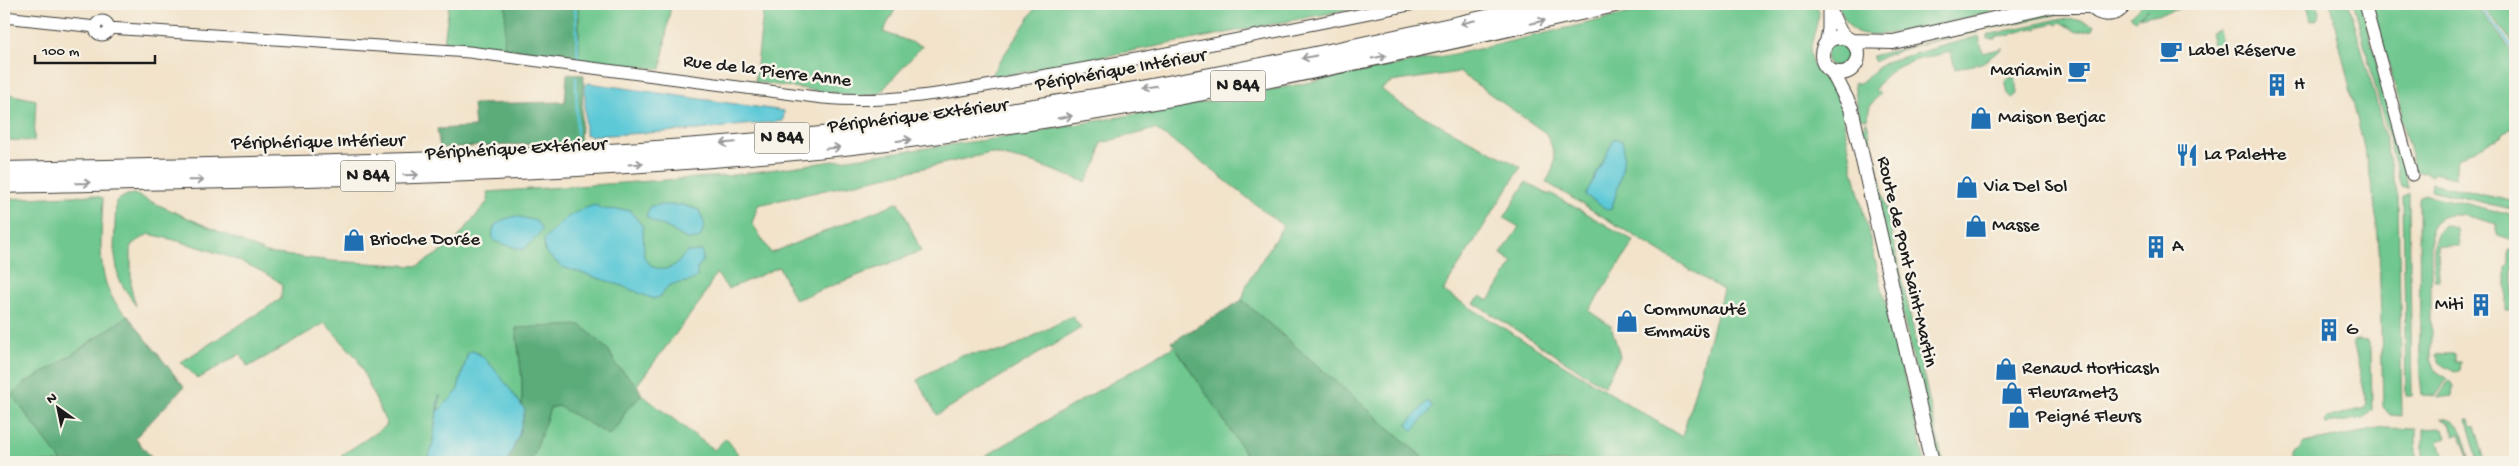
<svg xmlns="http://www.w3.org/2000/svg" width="2519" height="466" font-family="'Gochi Hand',sans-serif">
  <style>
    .green { fill: #70c88f; stroke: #467256; fill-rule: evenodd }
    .forest { fill: #5cac7a; stroke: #3c644b }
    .water { fill: #5dc9d7; stroke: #3c727a }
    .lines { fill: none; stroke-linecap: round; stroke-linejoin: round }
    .stream { stroke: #5dc9d7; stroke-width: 2.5 }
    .minor-casing { stroke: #3c3a36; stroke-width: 13 }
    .major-casing { stroke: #3c3a36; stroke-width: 16 }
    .highway-casing { stroke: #3c3a36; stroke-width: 18 }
    .minor { stroke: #fff; stroke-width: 11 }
    .major { stroke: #fff; stroke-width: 14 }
    .highway { stroke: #fff; stroke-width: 16 }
    .oneway { stroke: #999 }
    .labels { text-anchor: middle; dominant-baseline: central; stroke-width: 5; stroke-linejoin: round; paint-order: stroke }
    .shield { fill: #f7f3e8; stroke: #5e5c59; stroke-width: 1 }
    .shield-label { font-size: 18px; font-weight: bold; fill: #1c1c1c }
    .poi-label { font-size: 19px; fill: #1c1c1c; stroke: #f7f3e8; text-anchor: start }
    .street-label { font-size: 19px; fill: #1c1c1c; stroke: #f7f3e8 }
  </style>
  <rect width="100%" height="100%" fill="#f7f3e8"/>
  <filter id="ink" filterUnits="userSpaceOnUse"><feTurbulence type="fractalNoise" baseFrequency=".02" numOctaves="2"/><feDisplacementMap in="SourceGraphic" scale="10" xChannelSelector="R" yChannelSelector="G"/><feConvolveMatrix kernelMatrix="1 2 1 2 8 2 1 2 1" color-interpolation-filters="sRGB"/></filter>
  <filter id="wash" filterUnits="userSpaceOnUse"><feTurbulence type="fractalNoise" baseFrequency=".0096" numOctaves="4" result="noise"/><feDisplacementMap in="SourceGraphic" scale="20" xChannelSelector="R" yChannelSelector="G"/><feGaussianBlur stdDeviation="1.12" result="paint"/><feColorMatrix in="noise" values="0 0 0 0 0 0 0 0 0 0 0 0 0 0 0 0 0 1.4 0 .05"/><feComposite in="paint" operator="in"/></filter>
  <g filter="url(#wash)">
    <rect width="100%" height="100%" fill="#f2e3ca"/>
    <!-- green -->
    <path class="green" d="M449 4H671L661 69 577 61 444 43Z
      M764 4H898L883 32 922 46 879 94 856 96 755 82Z
      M1038 4H1378L996 77 992 73Z
      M1668 4H1817L1819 15 1810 50 1812 62 1819 74 1832 85 1841 106 1853 170 1925 462H1428L1242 300 1247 284 1283 226 1202 162 1155 129 1101 143 1098 160 1086 182 1033 163 991 153 758 205 752 223 771 253 899 202 921 251 795 300 779 267 728 289 716 273 702 299 637 385 616 365 609 351 516 329 522 379V406L480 354 475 352 468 353 457 392 438 412 439 396 432 448 426 462H342V455L387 425 357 358 325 323 248 367 240 354 198 379 181 362 281 299 282 284C250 260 189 243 149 234L131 245V288L136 306 119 280 114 249 116 201 127 195 134 194 267 253 332 261 418 266 453 244 488 201 487 192 726 176 999 138 1245 95 1474 50ZM1459 72 1547 134C1555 156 1559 161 1546 182L1723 290 1682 437 1443 291 1521 167 1400 104 1381 89 1391 82Z
      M1838 4H2019C1990 11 1880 44 1857 32 1847 27 1842 14 1838 4Z
      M2143 4H2201L2139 18 2148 9 2135 20 2131 16Z
      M2307 4H2316C2320 9 2322 15 2316 20L2311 21Z
      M2330 4H2349L2376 100 2398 198 2402 416 2390 415 2383 407 2379 246 2375 207 2369 169Z
      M2354 4H2361L2405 169 2408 189 2401 187Z
      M2371 4H2474L2515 54V127L2502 134V136L2457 159 2455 178 2433 173 2432 176 2415 169 2399 113 2402 111 2401 107Z
      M2481 4H2515V45Z
      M2075 9V14H2059L1987 29 1988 27 2051 11Z
      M2058 19 2082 20 2095 25 2093 29 2077 32 2060 22 2057 25 2054 23 2038 27 2037 29 2034 28 2014 33 2012 35 1997 36 1996 39H1987V35Z
      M1977 29 1978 32C1948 39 1901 45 1875 62L1872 56Z
      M2219 30 2223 47 2218 51 2214 47 2210 33Z
      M1979 36 1983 53 2003 48 1982 63 1955 69 1951 52C1922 59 1891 61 1875 90L1880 93 1870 106 1867 119 1859 118 1854 83H1860L1885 62Z
      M1826 55a13 13 0 1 1 26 0a13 13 0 1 1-26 0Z
      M2015 77 2017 94 2012 98 2008 94 2005 79Z
      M4 93 36 100 34 141 4 140Z
      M1865 122H1867L1943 462H1936L1861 127 1865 126Z
      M1526 182 1549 195 1550 193 1634 241 1589 311 1611 326 1620 356 1604 386 1474 303 1481 296 1489 301 1513 262 1501 254 1519 227 1504 218Z
      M2432 183 2515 202V210L2431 190Z
      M2409 193V201L2412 396H2406L2403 197Z
      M2423 194 2515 215V241L2497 235V224C2478 220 2443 204 2431 227V359L2435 370 2447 379 2436 396 2422 395 2420 376 2419 199Z
      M93 195 103 198C102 237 92 287 128 316L55 366 23 384 12 395 62 462H4V199Z
      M2446 225 2457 229 2459 246H2438L2439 281H2435C2435 264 2428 235 2446 225Z
      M2509 249 2515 250V266L2513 268V309L2515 308V311H2506V266L2509 263Z
      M1072 316 1081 328 937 415 917 380 961 355 1005 351Z
      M2358 340 2367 341 2371 349 2372 410 2364 418 2326 424 2325 420 2327 418 2365 408 2367 404 2353 341Z
      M1175 346 1251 462H975Z
      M2436 354H2455V362H2461L2460 371 2454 372C2446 368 2438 364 2436 354Z
      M2449 380 2453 386 2452 396 2438 398Z
      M642 395 714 450 726 438 744 462H529L534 455 550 408 558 406 576 415 619 425 626 410Z
      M2441 418C2464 419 2465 444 2470 462L2460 434 2454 436 2450 424Z
      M2467 420H2470L2472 426 2475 425 2485 462H2478Z
      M2384 428 2416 429V462H2294V456L2304 443Z
      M2423 429 2440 428 2444 430 2447 438 2439 441 2445 462H2423Z"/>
    <!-- forest -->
    <path class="forest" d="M506 4H579V57L504 48Z
      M567 74 584 75 580 142 440 148 437 129 475 127 473 104 565 102Z
      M1242 300 1428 462H1251L1172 342Z
      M128 316 184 387 135 438 155 462H62L12 395 23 384 55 366Z
      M581 325 609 351 616 365 637 385 642 395 626 410 619 425 609 435 558 406 550 408 534 455 529 462H507L518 437 525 410 522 406V379L516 328Z"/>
    <!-- water -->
    <path class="water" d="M589 83 784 111 783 121 697 130 591 136 585 134V85Z
      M1615 138 1622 141C1628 157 1617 193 1611 209L1608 210 1585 195Z
      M595 205 602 209 630 210 643 227 644 257C651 270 665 273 676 264 681 261 682 256 687 252L702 251 703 261 697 269V277C685 288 670 276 661 296L654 299 617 284 562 267 545 252 544 240C561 221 570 212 595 205Z
      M660 205H683L699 210 705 225 700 238C687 243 681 235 670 229 660 223 656 226 646 216L650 206Z
      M516 216 536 221 542 229 537 237 523 250 494 241C488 224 502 219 516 216Z
      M472 351C487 353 515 397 525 410L518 437 507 462H426L432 448 439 396 440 395 438 411 457 392 468 353Z
      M1427 401 1433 407 1413 431 1407 425Z"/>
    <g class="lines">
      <!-- stream -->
      <path class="stream" d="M575 4 578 58
        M2477 4 2515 50
        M576 78 577 134"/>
    </g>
  </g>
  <g filter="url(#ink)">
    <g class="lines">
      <defs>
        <path id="minor" d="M1828 4 1841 31 1849 40
          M2365 4 2412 175
          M4 17 96 27
          M95 28a7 7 0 1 1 14 0a7 7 0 1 1-14 0Z
          M109 28 469 52 823 98C899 105 973 88 1047 75 1170 54 1292 28 1414 4
          M1825 45 1828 29V8"/>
        <path id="major" d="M2090 4C2099 17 2116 17 2125 4
          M2055 6H2092
          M1822 55a18 18 0 1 1 36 0a18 18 0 1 1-36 0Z
          M1851 41 1893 42 2060 4
          M1833 73 1851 108 1932 462"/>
        <path id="highway" d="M4 170C283 164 563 163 841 133 1080 107 1315 57 1550 4
          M4 185C287 178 571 177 853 146 1110 117 1363 62 1615 4"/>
      </defs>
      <!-- minor casing -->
      <use href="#minor" class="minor-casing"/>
      <!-- major casing -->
      <use href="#major" class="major-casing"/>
      <!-- highway casing -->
      <use href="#highway" class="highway-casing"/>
      <!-- minor -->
      <use href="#minor" class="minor"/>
      <!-- major -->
      <use href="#major" class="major"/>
      <!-- highway -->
      <use href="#highway" class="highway"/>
    </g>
    <!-- one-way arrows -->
    <defs><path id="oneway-shaft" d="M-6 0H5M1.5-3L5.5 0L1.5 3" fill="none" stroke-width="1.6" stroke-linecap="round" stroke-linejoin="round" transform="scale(1.25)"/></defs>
    <g class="oneway">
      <use href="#oneway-shaft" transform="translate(1468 22) rotate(167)"/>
      <use href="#oneway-shaft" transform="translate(1538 22) rotate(-13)"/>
      <use href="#oneway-shaft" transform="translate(1309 57) rotate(168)"/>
      <use href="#oneway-shaft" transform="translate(1379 57) rotate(-12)"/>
      <use href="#oneway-shaft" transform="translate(1150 88) rotate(170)"/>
      <use href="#oneway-shaft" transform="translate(1065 117) rotate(-9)"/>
      <use href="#oneway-shaft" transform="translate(904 140) rotate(-7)"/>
      <use href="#oneway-shaft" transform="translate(728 143) rotate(175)"/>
      <use href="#oneway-shaft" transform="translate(833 148) rotate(-6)"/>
      <use href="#oneway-shaft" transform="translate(636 164) rotate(-4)"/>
      <use href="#oneway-shaft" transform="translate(411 175) rotate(-2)"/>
      <use href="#oneway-shaft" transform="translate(196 180) rotate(-1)"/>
      <use href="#oneway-shaft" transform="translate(83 183) rotate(-1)"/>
    </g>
  </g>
  <!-- icons -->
  <defs>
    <symbol id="cafe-bare" viewBox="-9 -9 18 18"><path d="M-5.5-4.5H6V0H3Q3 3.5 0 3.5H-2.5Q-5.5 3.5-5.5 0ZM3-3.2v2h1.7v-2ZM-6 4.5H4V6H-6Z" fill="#1f6fb2" stroke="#f7f3e8" stroke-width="2.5" paint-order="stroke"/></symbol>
    <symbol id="building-bare" viewBox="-9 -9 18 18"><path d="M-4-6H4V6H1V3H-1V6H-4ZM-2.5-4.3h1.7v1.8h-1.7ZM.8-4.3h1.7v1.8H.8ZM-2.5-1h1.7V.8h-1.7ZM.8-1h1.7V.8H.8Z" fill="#1f6fb2" stroke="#f7f3e8" stroke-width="2.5" paint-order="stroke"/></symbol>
    <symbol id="shop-bare" viewBox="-9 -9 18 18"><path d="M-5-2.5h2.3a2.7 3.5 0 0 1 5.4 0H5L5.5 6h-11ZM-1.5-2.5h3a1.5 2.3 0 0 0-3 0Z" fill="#1f6fb2" stroke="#f7f3e8" stroke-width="2.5" paint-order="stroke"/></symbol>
    <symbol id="restaurant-bare" viewBox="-9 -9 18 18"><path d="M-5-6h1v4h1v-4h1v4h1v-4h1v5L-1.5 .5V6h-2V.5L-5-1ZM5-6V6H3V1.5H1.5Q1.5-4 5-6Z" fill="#1f6fb2" stroke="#f7f3e8" stroke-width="2.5" paint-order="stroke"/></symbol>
  </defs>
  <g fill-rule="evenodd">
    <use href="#cafe-bare" x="2155" y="35" width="32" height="32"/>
    <use href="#cafe-bare" x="2063" y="55" width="32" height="32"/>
    <use href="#building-bare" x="2261" y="69" width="32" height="32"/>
    <use href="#shop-bare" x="1965" y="102" width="32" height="32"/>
    <use href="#restaurant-bare" x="2171" y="139" width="32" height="32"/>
    <use href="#shop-bare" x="1951" y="171" width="32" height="32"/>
    <use href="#shop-bare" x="1960" y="210" width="32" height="32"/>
    <use href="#shop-bare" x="338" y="224" width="32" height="32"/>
    <use href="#building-bare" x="2140" y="231" width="32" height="32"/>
    <use href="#building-bare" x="2465" y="289" width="32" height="32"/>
    <use href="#shop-bare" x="1611" y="305" width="32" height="32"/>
    <use href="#building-bare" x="2313" y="314" width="32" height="32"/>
    <use href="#shop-bare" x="1990" y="353" width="32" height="32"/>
    <use href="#shop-bare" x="1996" y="377" width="32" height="32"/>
    <use href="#shop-bare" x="2003" y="401" width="32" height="32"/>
  </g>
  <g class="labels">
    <!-- shield labels -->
    <g class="shield">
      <rect x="1210.5" y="70.5" width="55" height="31" rx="4"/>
      <rect x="754.5" y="122.5" width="55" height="31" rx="4"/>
      <rect x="340.5" y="160.5" width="55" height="31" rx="4"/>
    </g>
    <g class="shield-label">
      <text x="1238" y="86">N 844</text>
      <text x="782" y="138">N 844</text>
      <text x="368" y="176">N 844</text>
    </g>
    <!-- poi labels -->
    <g class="poi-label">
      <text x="2188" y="51">Label Réserve</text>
      <text x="2062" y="71" text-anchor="end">Mariamin</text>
      <text x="2294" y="85">H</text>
      <text x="1998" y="118">Maison Berjac</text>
      <text x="2204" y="155">La Palette</text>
      <text x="1984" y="187">Via Del Sol</text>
      <text x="1992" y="226">Masse</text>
      <text x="370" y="240">Brioche Dorée</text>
      <text x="2172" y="247">A</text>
      <text x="2464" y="305" text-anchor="end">Miti</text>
      <text x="1644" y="310">Communauté<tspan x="1644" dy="22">Emmaüs</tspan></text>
      <text x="2346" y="330">G</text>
      <text x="2022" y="369">Renaud Horticash</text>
      <text x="2028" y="393">Fleurametz</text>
      <text x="2036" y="417">Peigné Fleurs</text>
    </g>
    <!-- street labels -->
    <g class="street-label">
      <text transform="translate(1121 71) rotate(-10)">Périphérique Intérieur</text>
      <text transform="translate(767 72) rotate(7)">Rue de la Pierre Anne</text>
      <text transform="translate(918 117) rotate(-7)">Périphérique Extérieur</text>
      <text transform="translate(318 143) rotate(-1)">Périphérique Intérieur</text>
      <text transform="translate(516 150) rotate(-3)">Périphérique Extérieur</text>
      <text transform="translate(1906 262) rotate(77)">Route de Pont Saint-Martin</text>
    </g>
  </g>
  <!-- margin -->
  <rect width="2519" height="466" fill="none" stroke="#f7f3e8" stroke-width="20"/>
  <!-- north arrow -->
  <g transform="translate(58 408) rotate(327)" stroke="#f7f3e8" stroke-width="4" paint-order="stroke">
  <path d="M0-4L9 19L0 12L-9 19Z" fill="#1c1c1c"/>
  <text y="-8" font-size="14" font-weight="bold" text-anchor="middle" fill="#1c1c1c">N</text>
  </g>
  <!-- scale -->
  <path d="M35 55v8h120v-8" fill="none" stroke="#1c1c1c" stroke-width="2.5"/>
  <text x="42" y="55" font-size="15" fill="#1c1c1c" stroke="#f7f3e8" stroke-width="4" paint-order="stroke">100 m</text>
</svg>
